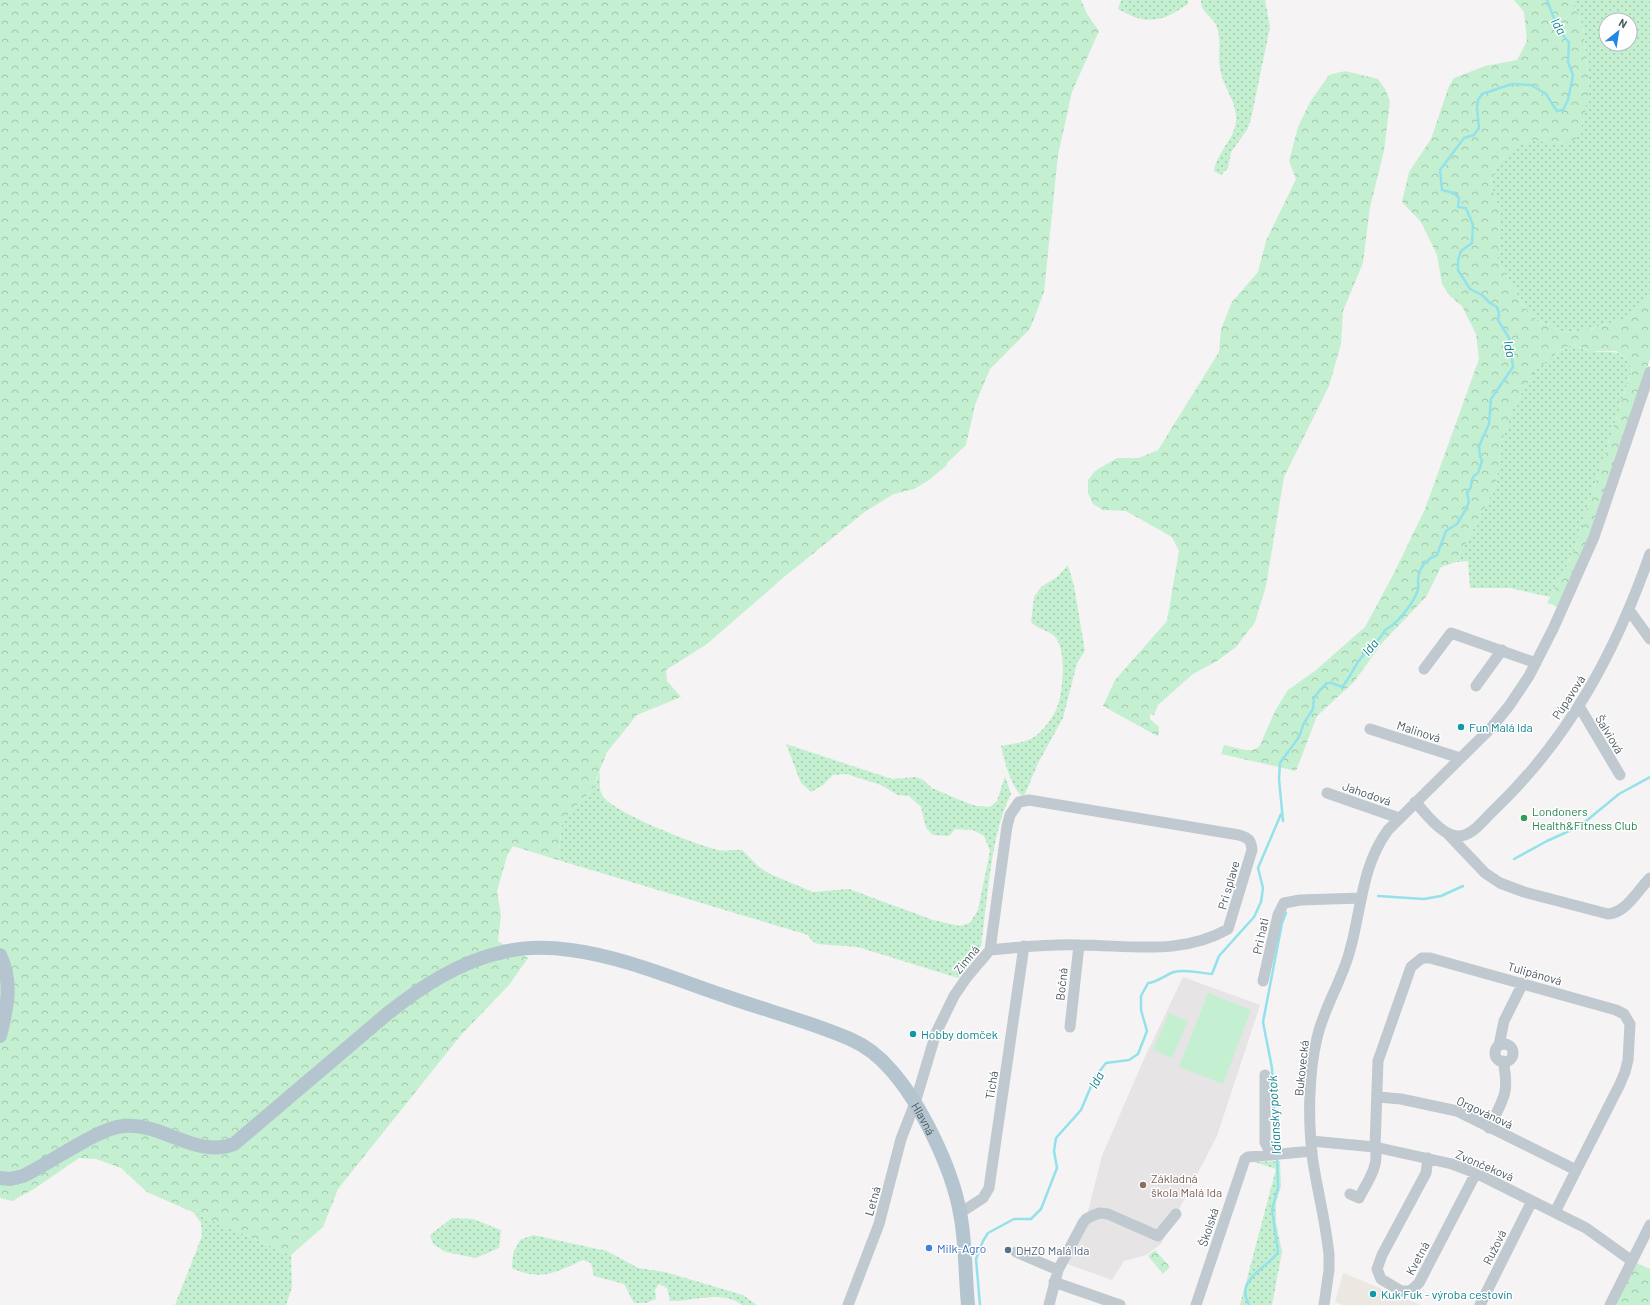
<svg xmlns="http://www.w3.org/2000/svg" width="1650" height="1305" font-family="Barlow,sans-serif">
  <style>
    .commercial { fill: #ebe7e1 }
    .education { fill: #e6e4e5 }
    .grass { fill: url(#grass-dots); fill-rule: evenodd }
    .forest { fill: url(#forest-crowns) }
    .garden { fill: #c4f0d1 }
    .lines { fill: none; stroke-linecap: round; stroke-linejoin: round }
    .stream { stroke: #93e2eb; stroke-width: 2.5 }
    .minor { stroke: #bfc9cf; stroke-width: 11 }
    .major { stroke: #b4c5d0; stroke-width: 14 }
    .culture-dot { fill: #0f9aa8; stroke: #fff; stroke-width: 1.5 }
    .leisure-dot { fill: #2e9e5b; stroke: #fff; stroke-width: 1.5 }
    .education-dot { fill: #8d6e63; stroke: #fff; stroke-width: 1.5 }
    .shop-dot { fill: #3f7fe0; stroke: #fff; stroke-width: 1.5 }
    .service-dot { fill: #5c6f8a; stroke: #fff; stroke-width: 1.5 }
    .labels { text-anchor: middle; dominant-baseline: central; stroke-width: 3; stroke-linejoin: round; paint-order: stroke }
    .street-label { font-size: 12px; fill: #4b5860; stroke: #fff }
    .culture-label { font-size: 12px; fill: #0d838f; stroke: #fff; text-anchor: start }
    .leisure-label { font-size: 12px; fill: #27864d; stroke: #fff; text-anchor: start }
    .education-label { font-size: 12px; fill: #785e54; stroke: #fff; text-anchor: start }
    .shop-label { font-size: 12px; fill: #366cbe; stroke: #fff; text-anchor: start }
    .service-label { font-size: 12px; fill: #4e5e75; stroke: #fff; text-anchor: start }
    .water-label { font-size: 13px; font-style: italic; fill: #10818f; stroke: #fff }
  </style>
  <defs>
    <pattern id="grass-dots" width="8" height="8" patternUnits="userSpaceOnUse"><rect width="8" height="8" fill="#c4f0d1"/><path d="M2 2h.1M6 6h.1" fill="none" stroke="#a1c5ad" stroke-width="1.8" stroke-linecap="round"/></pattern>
    <pattern id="forest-crowns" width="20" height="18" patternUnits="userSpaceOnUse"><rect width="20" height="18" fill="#c4f0d1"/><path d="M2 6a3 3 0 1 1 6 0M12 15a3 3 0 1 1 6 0" fill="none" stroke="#a1c5ad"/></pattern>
  </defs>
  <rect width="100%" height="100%" fill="#f5f3f3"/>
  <!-- commercial -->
  <path class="commercial" d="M1343 1273 1421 1305H1343L1335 1302Z"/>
  <!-- education -->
  <path class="education" d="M1183 977 1260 1005 1217 1136 1161 1244 1146 1255 1124 1261 1112 1280 1062 1262 1086 1219 1102 1156 1144 1059Z"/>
  <!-- grass -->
  <path class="grass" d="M1121 0H1188V4C1162 22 1147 26 1118 9Z
    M1201 0H1265L1270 27 1251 119 1247 130 1231 152 1228 168 1221 175 1214 171C1217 150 1238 138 1236 115 1234 97 1222 85 1220 68 1217 52 1223 39 1215 23 1210 15 1200 11 1201 0Z
    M1571 0H1650V290L1641 307 1627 318 1590 329 1566 333 1536 319 1525 308 1498 261 1499 207 1490 185 1497 165 1512 149 1532 140 1555 143 1569 142 1589 87 1583 25ZM1606 20H1630V44H1606Z
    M1573 345C1579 347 1585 350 1592 351 1614 354 1619 346 1632 369L1573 554 1550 597 1510 588H1470L1468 561 1456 562 1496 486 1501 444 1512 410 1534 372 1555 354 1567 347Z
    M1068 565 1074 586 1085 651 1077 663 1063 718 1038 763 1025 794 1023 796C1012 791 1003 757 1001 746 1012 744 1029 742 1037 735 1044 729 1052 719 1056 710 1063 696 1067 652 1056 638 1050 630 1038 630 1031 622L1034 597 1041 587 1057 577Z
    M786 744 892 779 915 777 922 779 932 788 960 800 976 806 990 807 997 801 1005 776 1011 794C990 835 988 900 981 946L975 958 958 978 858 947 818 944 812 941 808 935 558 860 562 821 592 790 600 772C600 778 599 787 601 793 607 811 697 845 718 850 726 852 733 849 742 850L759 867 770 874 813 892 849 889 933 920 960 926 970 923 978 910 990 851 984 836 973 830 955 829 949 836 933 835 926 828 921 807 909 796 898 795 881 785 846 774 833 775 823 785 811 792 801 783Z
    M1280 1161 1281 1187 1276 1202V1223L1282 1252 1272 1305H1240L1276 1169 1254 1162Z
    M193 1212 291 1255 292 1287 286 1305H175L202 1236 201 1223Z
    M452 1218 473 1219 501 1230 499 1248 476 1258 446 1252 433 1244 430 1235Z
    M533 1235 607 1251 638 1268 665 1272 743 1295 757 1305H742C723 1289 692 1302 670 1301L667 1288 659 1284 655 1290 656 1299 646 1303H634L624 1284 594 1276 591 1263 583 1260C555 1272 542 1282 512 1268L513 1253 520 1240Z"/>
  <!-- forest -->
  <path class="forest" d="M0 0H1081L1087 14 1099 31 1072 92 1058 155 1044 292 1030 329 990 369 975 405 966 445 947 463V465L929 480 914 489 894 494 866 511 784 577 707 644 666 670 667 681 681 697 637 715 607 752 592 790 562 821 558 860 513 846 507 856 497 891 501 916 498 941 528 958 509 985 461 1035 338 1189 323 1227 291 1255 147 1192 121 1168 96 1159 79 1158 34 1189 12 1201 0 1198Z
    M1514 0H1571L1583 25 1589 87 1584 120 1577 138 1569 142 1555 143 1532 140 1512 149 1497 165 1490 185 1499 206 1498 261 1525 308 1536 319 1566 333 1590 329 1627 318 1641 307 1650 290V359L1593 528 1559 607 1547 603 1573 554 1632 369 1624 357 1616 351H1591L1573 345 1566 347 1555 354 1534 372 1512 410 1501 444 1496 486 1456 562 1441 567 1426 597 1382 643 1354 682 1317 716 1296 771 1221 754 1224 745 1245 750H1252L1259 747 1276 709 1288 690 1316 670 1365 627 1393 575 1425 509 1479 359 1476 334 1462 306 1450 296 1442 284 1437 255 1421 222 1402 202 1409 172 1431 139 1449 86 1454 78 1485 66 1517 60 1527 41 1524 12Z
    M1345 71 1378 79 1385 89 1390 101 1384 151 1370 207 1363 263 1343 311 1341 344 1329 386 1284 477 1266 586 1255 622 1236 647 1217 661 1193 674 1158 705 1154 715 1150 714V719L1159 727V734L1157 736 1103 706 1115 680 1167 621 1179 551 1172 537 1126 511 1103 510 1093 504 1088 493V480L1095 471 1117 458H1139L1158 450 1219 352 1221 329 1232 302 1258 272 1266 241 1296 179 1289 161 1298 127 1310 102 1329 75Z
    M1155 1250 1170 1267 1163 1274 1148 1256Z
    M1632 1261 1650 1269V1305H1610Z"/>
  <!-- garden -->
  <path class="garden" d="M1208 993 1251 1010 1223 1084 1179 1067Z
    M1169 1013 1188 1021 1172 1058 1153 1050Z"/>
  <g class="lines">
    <!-- stream -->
    <path class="stream" d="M1283 821 1279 779 1280 763 1299 737 1304 723 1313 709 1314 698 1320 690 1327 683H1332L1342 687C1349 679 1352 671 1358 662 1366 650 1379 643 1385 630 1397 624 1413 604 1418 590 1419 585 1417 579 1419 574 1421 565 1429 558 1437 555L1446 531 1457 524 1466 509 1469 502 1467 493 1471 487C1471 480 1472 476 1478 473L1482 461 1480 456 1479 446 1489 424 1491 399 1513 367 1509 338 1498 320 1499 313 1497 307 1490 303 1482 295 1470 289 1458 270V260L1461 251 1472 243 1473 225 1466 208 1458 207 1459 198 1454 193 1442 190 1440 170 1464 138 1474 135 1479 128 1477 108 1478 100 1482 94 1512 84 1531 85 1546 94 1557 111 1563 110 1568 100 1573 75 1568 62 1569 42 1559 31 1547 0
      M1514 859 1547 841 1580 826 1619 794 1650 777
      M1378 896 1424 899 1441 896 1463 886
      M1276 1152 1272 1068 1263 1022 1282 923 1286 913
      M980 1305 976 1259 983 1241 988 1233 1014 1219H1031L1041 1209 1057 1168 1054 1151 1056 1138 1081 1110 1095 1077 1106 1063 1129 1060 1138 1054 1147 1031 1141 1010V996L1148 983C1158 982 1165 975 1174 972 1187 969 1200 973 1212 974L1219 956 1254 917 1261 902 1263 888 1258 868 1281 814
      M1249 1305C1248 1301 1245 1297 1245 1293 1246 1274 1269 1266 1278 1252L1272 1210 1278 1187 1277 1157"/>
    <!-- minor -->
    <path class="minor" d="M1629 610 1650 639
      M1424 669 1451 633 1536 663
      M1476 686 1502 650
      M1579 706 1620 775
      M1370 729 1460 758
      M1327 793 1399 818
      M1415 802C1426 813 1441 835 1457 836 1472 837 1483 820 1493 811 1569 739 1616 651 1650 554
      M1447 833 1485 873 1500 883 1524 892 1608 914C1626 913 1638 890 1650 878
      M1263 981 1278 915 1284 903 1300 900 1361 898
      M1070 1027 1079 945
      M1495 1053a9 9 0 1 1 18 0a9 9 0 1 1-18 0Z
      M1499 1045 1504 1021 1523 983
      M1265 1075V1142L1271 1155
      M1378 1097 1401 1099 1457 1111 1576 1170
      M1489 1128C1503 1099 1510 1094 1503 1061
      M1311 1141 1375 1147 1452 1164 1476 1173 1586 1228 1632 1261
      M1428 1158 1426 1173 1382 1255 1377 1269 1381 1279 1401 1291H1410L1419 1283 1476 1173
      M1350 1194 1359 1198C1367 1182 1380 1166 1375 1147L1378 1061 1411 967 1422 958H1430L1616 1010 1624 1014 1630 1024 1628 1060 1625 1072 1620 1084 1555 1212
      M960 1213 983 1198 989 1188 1024 946
      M1016 1252 1058 1270
      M1054 1282 1120 1305
      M848 1305 879 1224 901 1139 915 1103 936 1033 954 996 967 977 990 950 1007 826 1010 815 1019 802 1029 800 1239 835C1249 838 1251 840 1252 850L1228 929C1181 956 1130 945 1078 945 1048 944 1019 947 990 950
      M1049 1305 1058 1270 1083 1223 1086 1219 1094 1215 1100 1213 1108 1214 1158 1236 1176 1214
      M1196 1305 1245 1159 1248 1157 1312 1151
      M1324 1305 1329 1270V1255C1326 1224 1318 1193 1313 1162 1308 1124 1308 1075 1317 1038 1324 1007 1342 981 1350 950 1362 908 1361 867 1388 830L1491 728 1509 706 1529 676 1553 629 1594 537 1650 372
      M1480 1305 1532 1201
      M1610 1305 1650 1225"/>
    <!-- major -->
    <g class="major">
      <path d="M0 955C13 982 7 1008 0 1036"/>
      <path id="s1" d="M0 1178 10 1179 23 1176C49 1164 98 1128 123 1126 163 1122 196 1159 234 1144L387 1014C422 986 459 962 503 952 524 947 549 947 571 950 624 957 677 980 728 997 768 1011 811 1022 850 1039 866 1046 880 1057 891 1070 921 1104 952 1168 960 1213 966 1243 965 1275 968 1305"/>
    </g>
  </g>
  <!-- markers -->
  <g class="culture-dot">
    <circle cx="1461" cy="727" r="4"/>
    <circle cx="913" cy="1034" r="4"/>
    <circle cx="1373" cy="1294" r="4"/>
  </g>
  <circle class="leisure-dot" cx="1524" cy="818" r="4"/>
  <circle class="education-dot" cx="1143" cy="1185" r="4"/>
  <circle class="shop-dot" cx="929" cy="1248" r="4"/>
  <circle class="service-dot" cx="1008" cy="1250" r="4"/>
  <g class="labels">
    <!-- street labels -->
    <g class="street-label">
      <text transform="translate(1568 697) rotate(-57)">Púpavová</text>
      <text transform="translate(1419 731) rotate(18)">Malinová</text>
      <text transform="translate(1610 734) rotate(59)">Šalviová</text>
      <text transform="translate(1367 793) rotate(19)">Jahodová</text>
      <text transform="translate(1228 885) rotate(-74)">Pri splave</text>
      <text transform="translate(1260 936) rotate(-78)">Pri hati</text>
      <text transform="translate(966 959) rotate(-51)">Zimná</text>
      <text transform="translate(1535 973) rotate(16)">Tulipánová</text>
      <text transform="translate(1061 984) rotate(-84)">Bočná</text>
      <text transform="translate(1301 1068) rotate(-84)">Bukovecká</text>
      <text transform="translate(991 1085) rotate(-81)">Tichá</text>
      <text transform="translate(1485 1112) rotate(25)">Orgovánová</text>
      <text stroke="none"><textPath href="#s1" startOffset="1056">Hlavná</textPath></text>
      <text transform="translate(1485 1165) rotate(23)">Zvončeková</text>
      <text transform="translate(872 1201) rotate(-74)">Letná</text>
      <text transform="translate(1208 1227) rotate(-72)">Školská</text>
      <text transform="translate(1494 1247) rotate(-64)">Ružová</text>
      <text transform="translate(1417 1258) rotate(-62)">Kvetná</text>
    </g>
    <!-- culture labels -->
    <g class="culture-label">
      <text x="1469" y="727">Fun Malá Ida</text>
      <text x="921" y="1034">Hobby domček</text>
      <text x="1381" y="1294">Kuk Fuk - výroba cestovín</text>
    </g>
    <!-- leisure labels -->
    <g class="leisure-label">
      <text x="1532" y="811">Londoners<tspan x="1532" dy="14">Health&amp;Fitness Club</tspan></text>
    </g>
    <!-- education labels -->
    <g class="education-label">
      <text x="1151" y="1178">Základná<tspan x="1151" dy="14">škola Malá Ida</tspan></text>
    </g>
    <!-- shop labels -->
    <g class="shop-label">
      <text x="937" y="1248">Milk-Agro</text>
    </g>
    <!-- service labels -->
    <g class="service-label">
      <text x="1016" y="1250">DHZO Malá Ida</text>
    </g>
    <!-- water labels -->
    <g class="water-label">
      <text transform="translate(1559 26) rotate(60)">Ida</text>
      <text transform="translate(1510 349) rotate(79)">Ida</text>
      <text transform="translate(1370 647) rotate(-51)">Ida</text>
      <text transform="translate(1096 1080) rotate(-61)">Ida</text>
      <text transform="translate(1274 1115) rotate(-93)">Idiansky potok</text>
    </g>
  </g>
  <!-- north arrow -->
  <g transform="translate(1618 32) rotate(30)"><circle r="19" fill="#ffffff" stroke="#b7bcbf"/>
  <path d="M0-3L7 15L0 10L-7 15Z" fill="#2089e2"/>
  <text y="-6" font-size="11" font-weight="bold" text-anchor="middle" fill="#4b5860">N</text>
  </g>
</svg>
